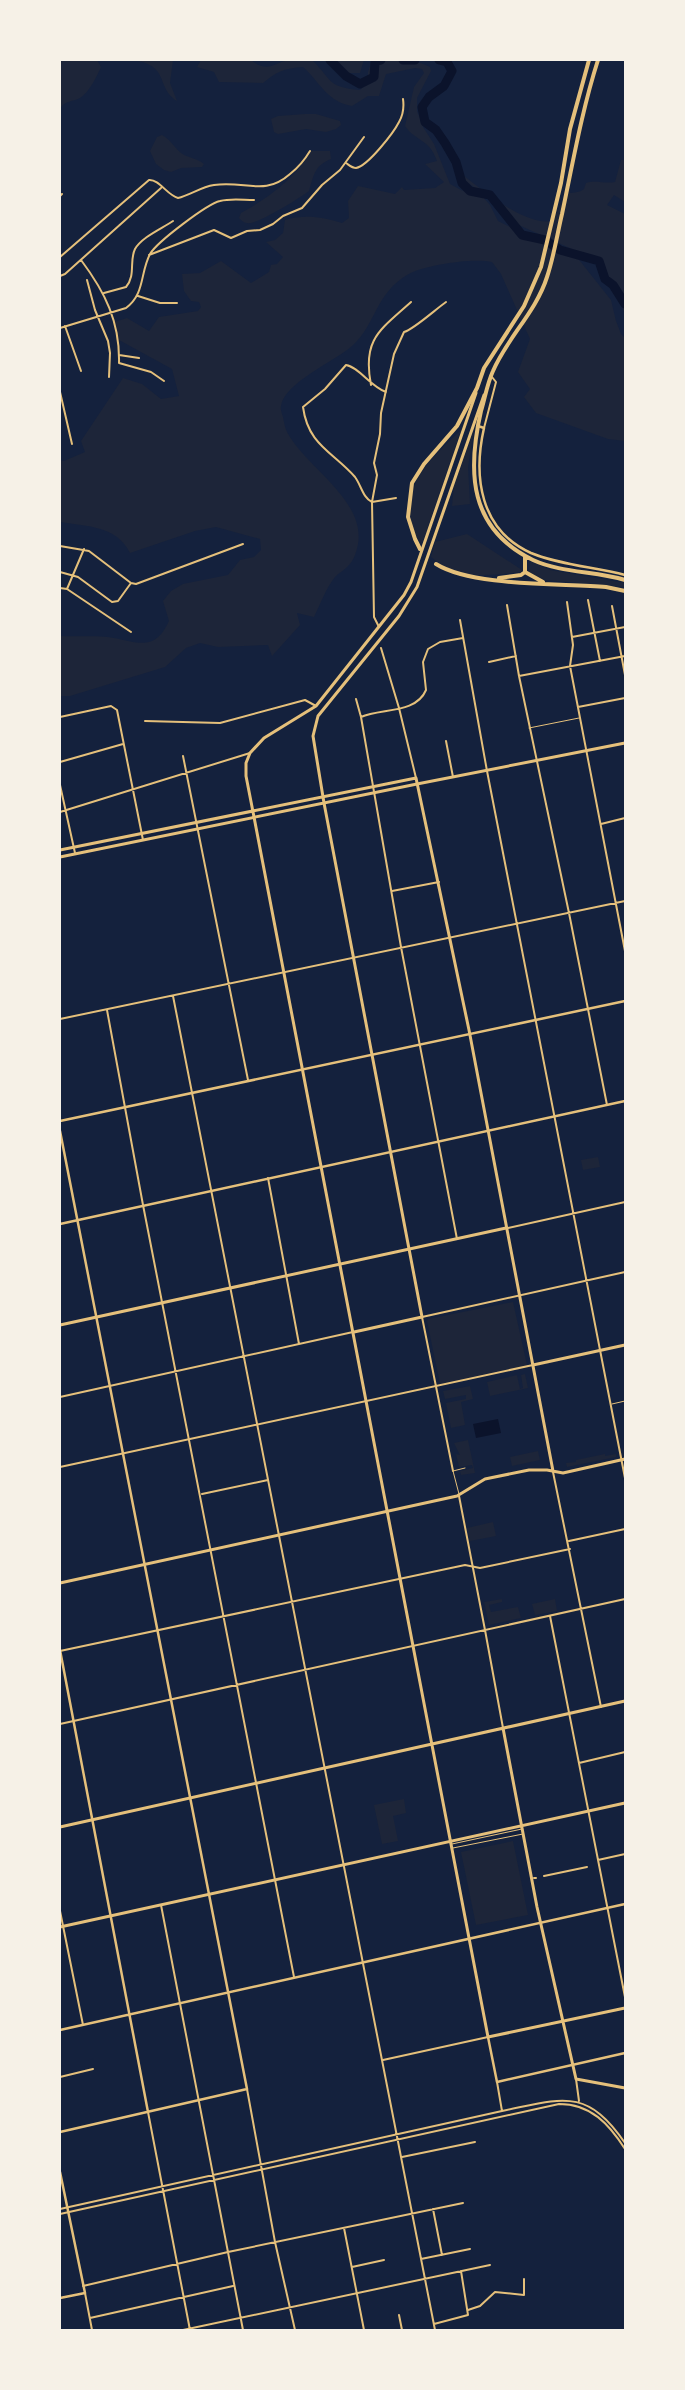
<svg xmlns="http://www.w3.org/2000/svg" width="685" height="2390" font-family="Helvetica,sans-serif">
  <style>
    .green { fill: #1d2539 }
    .water { fill: #0b132b }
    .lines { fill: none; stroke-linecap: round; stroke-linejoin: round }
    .river { stroke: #0b132b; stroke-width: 9 }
    .service { stroke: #e5c07b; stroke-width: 1 }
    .pedestrian { stroke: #e5c07b; stroke-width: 2 }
    .minor { stroke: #e5c07b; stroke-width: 2 }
    .tertiary { stroke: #e5c07b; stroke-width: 2.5 }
    .secondary { stroke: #e5c07b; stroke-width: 3 }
    .primary { stroke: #e5c07b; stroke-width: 3 }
    .trunk { stroke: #e5c07b; stroke-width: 4 }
  </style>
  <rect width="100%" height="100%" fill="#14213d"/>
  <!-- green -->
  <path class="green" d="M61 60H97L101 67C97 76 89 93 80 98 73 102 65 100 60 109Z
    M132 60H173L170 83 177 101C155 87 171 65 132 60Z
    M251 60C268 73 272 64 288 60 295 58 305 60 312 60 333 80 326 87 360 90L368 82V72L371 63C387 56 414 59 430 67L431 71 417 98V111L423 127 434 144 450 184 461 190 482 196 490 205 498 221 551 247 576 256 611 300 616 321 621 334 625 338V441L608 439 536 413 524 397 530 389 518 372 530 339 501 274 492 262C473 258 424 265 407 275 375 294 376 325 352 346 335 361 284 383 281 406 280 409 282 414 283 417 284 422 285 428 287 432 307 470 375 504 355 555 350 568 342 570 335 577 326 588 320 605 314 617L297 613 300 625 272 656 268 645 218 647 200 643 186 648 165 667 70 696H61L60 636C77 637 97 635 114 638 140 643 155 651 169 621L163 601 171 591 183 584 228 575 240 560 254 557 261 550 260 539 216 527 195 531 130 553C116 525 88 527 60 522V460L64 461 85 452 81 441 123 378 142 384 161 399 179 396 172 369 119 340 114 322 127 318 149 331 159 317 198 311 201 307 199 302 191 301 184 291 182 274 200 273 221 261 251 283 269 272 271 265 277 264 283 257 266 242 275 240 283 233 285 220C303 214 324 217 342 223L349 218 348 201 358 186 395 194 402 187 404 190 435 188 444 182 425 164 437 161C429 138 416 142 405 126L414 87 424 73 422 69 415 68 386 74 379 96H368L352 106C327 102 320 82 303 67 285 68 276 72 263 83L219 82 214 72 197 67 201 60Z
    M335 60H364L360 73H348Z
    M305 114H316L340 121 341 125 336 129 326 132 306 129 278 134 274 132 271 119 278 116Z
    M162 135C170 139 174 147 181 153 188 158 197 158 204 164L202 167 181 168 171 172 164 170 156 164 150 151 157 137Z
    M311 151H330L331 159C314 166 314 175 309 191 300 198 261 222 250 223 245 224 242 221 239 218L241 213C267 199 297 177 311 151Z
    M621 160H625V202L614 195 607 205 625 214V314L614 285 596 260 521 226 505 217 488 197 461 178 455 169C478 186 524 227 553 221L565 195C572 191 578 194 584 189L586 183C596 180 605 184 615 182Z
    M461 430 422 544C416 538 413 529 411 520 404 480 435 455 461 430Z
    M474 430 468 467 470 504 452 506 454 486Z
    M467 534 522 570 521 572C489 576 457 580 431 557L435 542Z
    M530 561 550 570 625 583V587L545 580 529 573Z
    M598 1157 600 1167 583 1170 581 1160Z
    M513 1302 527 1365 440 1384 427 1321 428 1319Z
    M525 1374 528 1388 490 1396 487 1382 517 1375 520 1389 523 1388 521 1375Z
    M470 1386 473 1399 461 1402 465 1425 451 1428 446 1403 466 1399V1395L445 1399 443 1391Z
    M468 1440 475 1473 461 1475 460 1471 473 1468 472 1465 459 1467 456 1454 460 1455 454 1443Z
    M538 1451 540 1460 512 1466 510 1457Z
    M605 1454V1456L616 1454V1457L567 1467 566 1463 576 1462V1460Z
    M493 1522 496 1536 470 1541 467 1528Z
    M502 1599V1602L489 1605 491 1612 518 1607 521 1618 489 1625 484 1602Z
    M555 1599 557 1611 535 1615 532 1604Z
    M404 1799 406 1813 393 1816 398 1841 382 1844 374 1805Z
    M513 1841 528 1915 476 1925 461 1852Z"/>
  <!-- water -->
  <path class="water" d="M498 1419 501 1433 476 1438 473 1424Z"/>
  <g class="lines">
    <!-- river -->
    <path class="river" d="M330 60 346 76 360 84 374 77 375 61 381 60
      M403 60H415
      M439 60 447 62 452 71 444 86 429 97 422 107 425 122 436 130 445 143 456 162 462 183 470 191 490 195 522 235 545 240 560 250 599 261 605 279 613 285 625 304"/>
    <!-- service -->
    <path class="service" d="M529 728 579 718
      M612 1404 625 1401
      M459 1494 453 1471 465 1468
      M452 1844 522 1829
      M453 1848 523 1834"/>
    <!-- pedestrian -->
    <path class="pedestrian" d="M372 502 396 498
      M422 1317 453 1471
      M60 1467 533 1365
      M459 1496 485 1630"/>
    <!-- minor -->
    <path class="minor" d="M346 163C349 165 352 168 356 168 368 166 394 132 399 122 403 115 404 106 403 99
      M60 196 62 194
      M149 255 214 230 231 238 247 231 260 230 273 224 283 216 302 208 322 185 340 170 364 137
      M60 257 149 180C159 179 167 195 178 198 190 195 201 187 214 185 245 180 264 197 290 174 299 167 304 161 310 151
      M81 260C105 292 120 322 119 363L151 372 164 381
      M60 276 65 274 161 188
      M87 280 95 310 108 341 110 353 109 377
      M104 293 126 287C136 275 129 261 135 249 142 237 161 229 173 221
      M138 296 160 303H177
      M65 326 81 371
      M60 328 126 308C145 294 140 273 150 254 157 242 207 204 220 201 231 198 243 200 254 200
      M119 355 139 358
      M371 385C362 339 380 330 411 302
      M60 392 72 444
      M484 428 496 382 492 377
      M372 502C363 498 361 485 355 477 333 452 308 445 303 407L325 389 346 365C359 367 371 387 386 392
      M60 546 89 551 131 583 136 584 243 544
      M60 572 78 577 112 602 118 601 131 583
      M60 588 67 589 131 632
      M67 589 84 549
      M588 600 600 661
      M567 602 573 645 570 666 625 951
      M507 605 519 676 569 913 607 1105
      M612 606 625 675
      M460 620 487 771 625 1478
      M379 627 374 617 372 502 377 475 374 463 380 434 381 413 394 354 404 332C413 330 436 309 446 302
      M572 637 625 627
      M381 648 399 708 416 778
      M489 662 516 656
      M519 676 625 656
      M356 699 361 717 401 947 457 1239
      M578 707 625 698
      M60 717 111 706 117 710 143 840
      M361 717C381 708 416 714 426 690L423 662 428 649 440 642 463 638
      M145 721 220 723 305 700 316 706
      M446 741 453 777
      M183 756 248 1080
      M60 762 123 744
      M60 785 75 853
      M60 812 250 753
      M601 824 625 818
      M392 891 439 882
      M173 996 435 2330
      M107 1010 143 1205 294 1977
      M60 1019 625 901
      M268 1178 299 1344
      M508 1228 625 1202
      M422 1317 625 1272
      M60 1397 353 1332
      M553 1472 601 1707
      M202 1494 268 1480
      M569 1541 625 1529
      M550 1616 625 1997
      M485 1630 503 1728
      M60 1651 465 1565 480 1568 570 1549
      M60 1724 625 1599
      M579 1763 625 1752
      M598 1860 625 1854
      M544 1876 587 1867
      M534 1878H536
      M161 1905 243 2330
      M60 1911 83 2025
      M383 2060 488 2037
      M60 2077 93 2069
      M576 2079 579 2101
      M497 2082 502 2111
      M247 2089 275 2242 295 2330
      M148 2112 190 2330
      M402 2157 475 2142
      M60 2209 502 2111C561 2099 586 2086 625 2143
      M433 2209 442 2255
      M60 2214 559 2104C591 2104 609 2124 625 2149
      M344 2228 364 2330
      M421 2259 470 2249
      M352 2267 384 2260
      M83 2286 228 2252 463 2203
      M85 2293 92 2330
      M468 2310 480 2306 495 2292 524 2295V2279
      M399 2315 402 2330
      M90 2318 233 2286
      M60 2322V2324
      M434 2324 468 2315 461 2271
      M183 2330 490 2265"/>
    <!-- tertiary -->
    <path class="tertiary" d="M478 426 484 428C473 477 480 530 531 553 560 565 595 567 625 575
      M60 1121 625 1001
      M60 1131 247 2089 60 2132
      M60 1224 625 1101
      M60 1650 148 2112
      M60 2030 625 1904
      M488 2037 497 2082 625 2053
      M60 2172 85 2293 60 2298"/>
    <!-- secondary -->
    <path class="secondary" d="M417 784 625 743
      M324 803 422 1317 354 1332
      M254 817 488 2037 625 2008
      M503 1728 537 1907 576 2079 625 2088
      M60 1827 625 1701
      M60 1927 625 1803"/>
    <!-- primary -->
    <path class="primary" d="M324 803 313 736 318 716 399 616 417 587 484 395
      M254 817 246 776V763L250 753 264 738 316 706 404 595 411 582 476 393
      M60 850 416 778 469 1030 553 1471
      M60 857 417 784
      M60 1325 506 1228
      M533 1365 625 1345
      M60 1583 457 1496 485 1479 529 1470H547L563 1473 625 1459"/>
    <!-- trunk -->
    <path class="trunk" d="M598 60C582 110 573 162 562 214 557 235 554 256 547 277 536 312 507 338 493 371 487 384 485 398 481 411 467 472 469 529 533 560 561 573 595 571 625 580
      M420 549 415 539 408 517 412 483 424 464 457 426 477 388 484 368 524 306 541 267 561 183 570 129 589 60
      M436 564C473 587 561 583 606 587L625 591
      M525 572 543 582
      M525 572V556
      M499 578 521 575 525 572"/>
  </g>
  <!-- border -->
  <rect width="685" height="2390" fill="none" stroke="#f6f1e7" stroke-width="122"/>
</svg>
